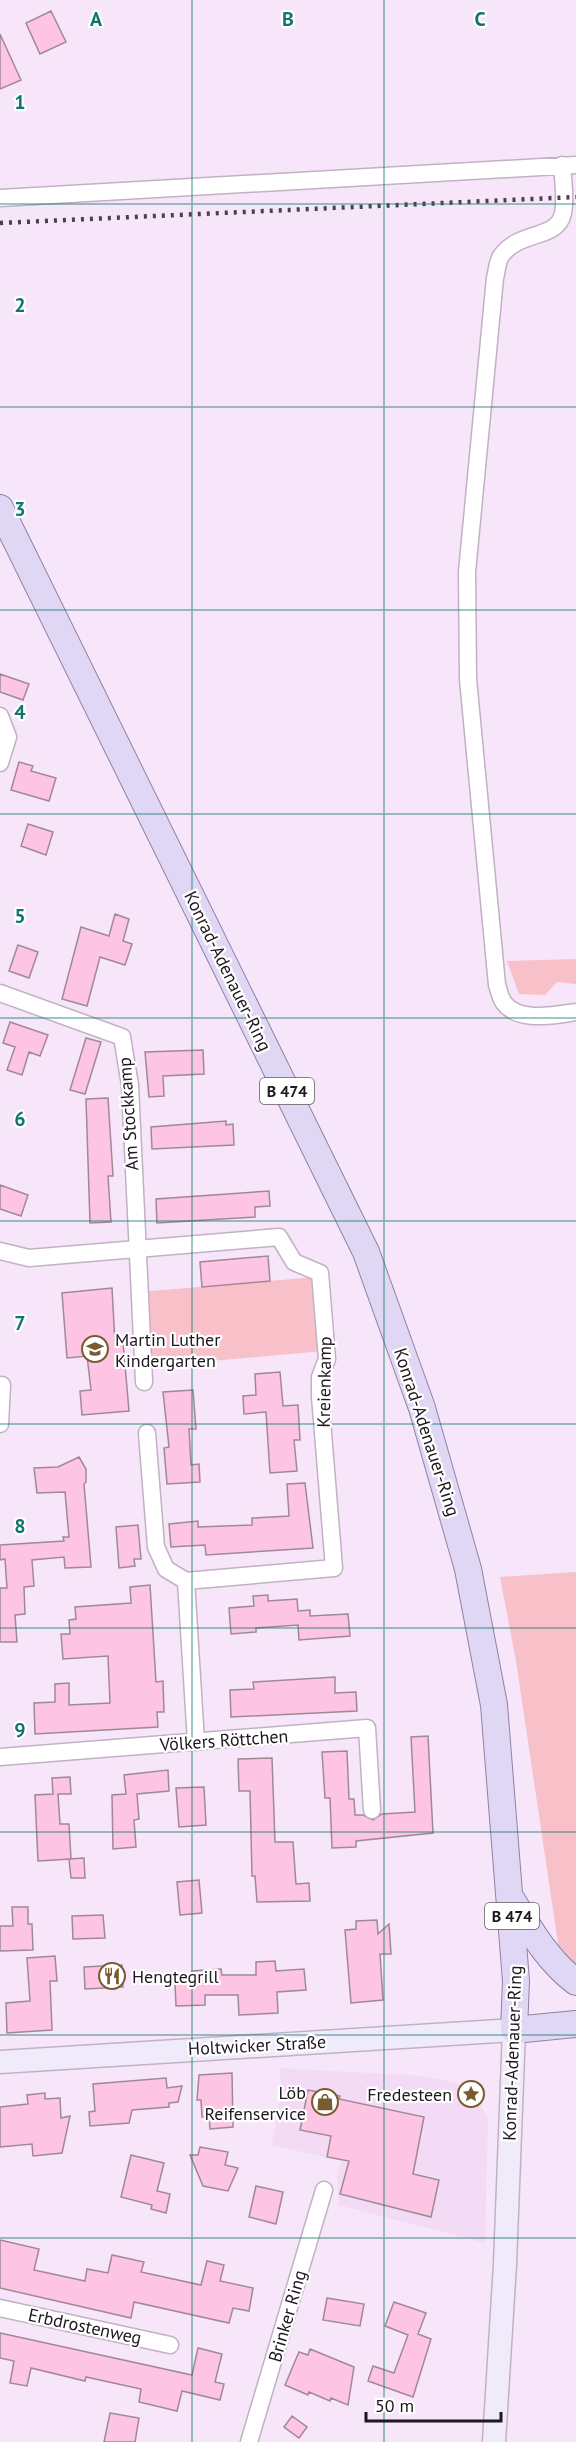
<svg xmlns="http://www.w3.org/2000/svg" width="576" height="2442" font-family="'PT Sans',sans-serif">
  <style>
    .built { fill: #f3dbf6 }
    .green { fill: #f8c0c8 }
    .building { fill: #fec4e3; stroke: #a08995; stroke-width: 1.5 }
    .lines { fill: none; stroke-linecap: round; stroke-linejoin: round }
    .minor-casing { stroke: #c2b1c4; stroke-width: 19 }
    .secondary-casing { stroke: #c2b1c4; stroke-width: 25 }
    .primary-casing { stroke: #8f82a5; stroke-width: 28 }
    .minor { stroke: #fff; stroke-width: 16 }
    .secondary { stroke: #f0ebfa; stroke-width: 22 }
    .primary { stroke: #e0d7f5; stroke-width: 26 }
    .rail { stroke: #49404a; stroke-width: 4.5; stroke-dasharray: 3 6; stroke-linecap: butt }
    .grid { fill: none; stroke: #0f766e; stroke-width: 1.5; stroke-opacity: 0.55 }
    .labels { text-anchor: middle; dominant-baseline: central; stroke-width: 4.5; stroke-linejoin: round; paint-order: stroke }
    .shield { fill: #fff; stroke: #615d62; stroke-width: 1.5 }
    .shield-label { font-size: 16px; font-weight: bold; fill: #1d171e }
    .street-label { font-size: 18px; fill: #1d171e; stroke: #fff }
    .poi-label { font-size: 18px; fill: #1d171e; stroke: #fff; text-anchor: start }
    .grid-label { font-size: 20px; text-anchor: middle; font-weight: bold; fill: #0f766e; stroke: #fff; stroke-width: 4.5; stroke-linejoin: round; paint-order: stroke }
  </style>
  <rect width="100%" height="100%" fill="#f7e5f9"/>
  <!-- built -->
  <path class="built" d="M279 2068 424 2076 469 2086 488 2118 485 2243 339 2205 337 2174 342 2161 272 2145 282 2088Z"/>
  <!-- green -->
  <path class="green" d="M576 959V984L557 982 545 995 519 994 507 961Z
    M317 1277 323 1351 143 1367 139 1292Z
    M576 1572V1969L559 1950 516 1661 500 1577Z"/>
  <!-- building -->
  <path class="building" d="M51 11 66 42 40 54 26 23Z
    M0 34 21 80 0 89Z
    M0 674 29 684 23 700 0 692Z
    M19 762 33 766 31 771 56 778 49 801 11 790Z
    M28 824 53 832 46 855 21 846Z
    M115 914 129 919 123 941 132 944 125 965 100 957 87 1006 62 999 81 927 109 936Z
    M18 945 38 952 29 978 9 971Z
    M10 1022 48 1035 40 1056 29 1052 22 1075 7 1070 15 1047 3 1043Z
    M86 1038 101 1042 85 1094 70 1090Z
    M203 1050 204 1074 163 1076 164 1096 149 1097 145 1052Z
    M108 1098 113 1176H108L111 1222 90 1223 86 1099Z
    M226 1121V1125L233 1124 234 1145 152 1149 151 1127Z
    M0 1185 28 1195 21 1216 0 1209Z
    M269 1191 270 1206 255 1207V1217L157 1223 156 1199Z
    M268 1256 270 1281 202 1287 200 1262Z
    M112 1288 115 1343 123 1342 129 1411 82 1415 80 1391 91 1390 87 1356 67 1358 62 1293Z
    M280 1372 283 1406 298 1405 300 1440H294L297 1471 270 1473 266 1412 244 1414 243 1396 256 1395 255 1374Z
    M193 1390 196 1429H189L191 1465 199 1464 200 1482 167 1484 164 1448 169 1447 163 1392Z
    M79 1457 86 1469V1482L84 1484 91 1567 65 1568 64 1557 32 1560 34 1586 24 1587 25 1614 15 1615 17 1642H0V1588H7L5 1559 0 1560V1545L64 1541 63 1537H69L65 1492 37 1493 34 1468 58 1467Z
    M305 1483 313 1548 206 1555 205 1545 171 1547 169 1524 198 1521V1527L252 1525V1518L289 1516 287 1484Z
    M138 1525 141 1559H134L135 1566 119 1568 116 1527Z
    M150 1585 156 1682 163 1681 164 1712H157L158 1727 35 1734 34 1703 55 1702V1684L69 1683V1705L110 1703 108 1656 63 1659 61 1634H70L69 1620 76 1619 75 1607 131 1603 130 1587Z
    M268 1595V1601L297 1599 298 1611 310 1610V1616L348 1614 350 1636 299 1640 298 1625 256 1628V1632L231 1634 229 1608 254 1606 253 1596Z
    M335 1677V1693L356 1692 357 1711 231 1717 230 1690 254 1689 253 1682Z
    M428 1736 433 1833 356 1841V1847L332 1848 330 1798H325L322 1752 347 1751 349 1799H354L355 1815H363L373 1820 382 1814 415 1812 411 1737Z
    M272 1758 275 1842H293L296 1884 309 1883 310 1901 257 1902 255 1876H252L250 1791H239L238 1759Z
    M168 1770 169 1791 137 1794 139 1819 134 1820 136 1847 113 1849 112 1795 126 1794 124 1775Z
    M70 1777 71 1794H58L60 1824H69L71 1859 38 1861 35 1795 53 1794 52 1778Z
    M204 1787 206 1825 179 1827 176 1788Z
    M84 1858 85 1878H71L69 1859Z
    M199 1880 202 1913 180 1915 177 1882Z
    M12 1907H28V1924H32L33 1950 0 1951V1926H13Z
    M103 1915 105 1938 73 1939 72 1916Z
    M377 1920 378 1934 389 1924 391 1954H380L383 2000 351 2003 345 1930 356 1929V1921Z
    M55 1956 57 1981H50L52 2030 7 2033 6 2003 30 2001 27 1958Z
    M275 1961 276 1971 304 1969 306 1990 277 1992 278 2013 239 2015 238 1995H205V2005L176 2006 175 1983 193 1982 192 1971 221 1969 222 1975H256V1962Z
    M122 1965 123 1987 85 1989 84 1967Z
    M232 2073 233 2127 210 2129 209 2117H202L201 2100H197L199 2075Z
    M166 2078 167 2088 182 2086 178 2102 169 2103V2107L132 2110 129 2123 90 2126 89 2112 95 2111 93 2084Z
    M308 2090 340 2096 339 2099 424 2117 413 2174 439 2180 431 2217 340 2194 349 2161 327 2157 331 2136 300 2130Z
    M45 2093V2099L60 2098 61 2118 70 2116 62 2153 33 2156 32 2144 0 2147V2107L28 2104 27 2095Z
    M200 2147 228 2152 225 2165 238 2168 228 2191 203 2186 190 2155H198Z
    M131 2155 164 2163 157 2191 170 2194 166 2213 151 2209 152 2205 121 2197Z
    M256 2186 283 2192 276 2224 249 2217Z
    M0 2240 39 2249 34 2270 85 2281 87 2269 108 2273 112 2255 144 2262 141 2272 201 2285 207 2261 224 2265 220 2281 253 2288 249 2311 233 2308 229 2323 134 2302 131 2318 0 2288Z
    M327 2298 364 2304 360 2326 323 2320Z
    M394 2302 426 2313 418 2334 431 2339 413 2397 368 2381 373 2366 394 2373 408 2335 385 2326Z
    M0 2333 192 2375 198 2348 222 2354 215 2382 224 2384 220 2400 182 2391 177 2411 139 2402 141 2389 86 2377 85 2381 31 2368 27 2386 10 2383 14 2361 0 2358Z
    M310 2349 354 2367 348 2405 331 2398 330 2401 309 2392 308 2395 285 2385 299 2352 308 2355Z
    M110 2413 139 2418 135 2442H104Z
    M292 2416 307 2427 299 2438 284 2427Z"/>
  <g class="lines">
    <defs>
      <path id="minor" d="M562 165C563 180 566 198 563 213 558 240 519 230 501 256 497 262 497 271 495 278L467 572 468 679 497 985C499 990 500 998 504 1003 519 1023 555 1015 576 1012
        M0 198 576 165
        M0 716 8 737 0 763
        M0 993 122 1037 130 1085 144 1382
        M0 1251 29 1258 279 1237 294 1262 320 1273 327 1359 320 1377V1396L334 1568 186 1581 166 1569 156 1547 147 1433
        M0 1424 2 1385
        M186 1581 196 1742
        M0 1757 367 1728 372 1810
        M0 2308 170 2345
        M249 2442 324 2190"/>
      <path id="secondary" d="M0 2062 514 2030 505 2264 494 2442"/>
      <path id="primary" d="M0 508 366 1252 422 1408 468 1569 494 1705 516 1981 514 2030 576 2024
        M512 1900C531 1931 547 1960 576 1982"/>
    </defs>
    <!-- minor casing -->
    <use href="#minor" class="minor-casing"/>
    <!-- secondary casing -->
    <use href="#secondary" class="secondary-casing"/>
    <!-- primary casing -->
    <use href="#primary" class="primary-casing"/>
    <!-- minor -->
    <use href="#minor" class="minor"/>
    <!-- secondary -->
    <use href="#secondary" class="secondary"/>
    <!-- primary -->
    <use href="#primary" class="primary"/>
    <!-- rail -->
    <path class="rail" d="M0 223 576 197"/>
  </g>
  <!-- grid -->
  <path class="grid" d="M192 0V2442M384 0V2442M0 204H576M0 407H576M0 610H576M0 814H576M0 1018H576M0 1221H576M0 1424H576M0 1628H576M0 1832H576M0 2035H576M0 2238H576"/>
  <!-- icons -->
  <defs>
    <symbol id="school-ring" viewBox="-11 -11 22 22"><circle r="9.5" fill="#fff" stroke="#785c2f" stroke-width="1.5"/><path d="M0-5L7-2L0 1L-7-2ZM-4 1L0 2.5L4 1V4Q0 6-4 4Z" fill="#785c2f"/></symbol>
    <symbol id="restaurant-ring" viewBox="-11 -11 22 22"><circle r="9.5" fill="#fff" stroke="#785c2f" stroke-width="1.5"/><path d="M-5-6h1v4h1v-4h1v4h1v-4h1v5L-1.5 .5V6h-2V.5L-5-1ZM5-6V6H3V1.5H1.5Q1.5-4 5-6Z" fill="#785c2f"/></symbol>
    <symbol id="sight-ring" viewBox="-11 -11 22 22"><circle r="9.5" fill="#fff" stroke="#785c2f" stroke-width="1.5"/><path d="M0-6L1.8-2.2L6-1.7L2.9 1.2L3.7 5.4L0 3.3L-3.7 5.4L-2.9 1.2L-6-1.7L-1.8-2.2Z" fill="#785c2f"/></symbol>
    <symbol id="shop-ring" viewBox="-11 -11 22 22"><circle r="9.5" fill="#fff" stroke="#785c2f" stroke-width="1.5"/><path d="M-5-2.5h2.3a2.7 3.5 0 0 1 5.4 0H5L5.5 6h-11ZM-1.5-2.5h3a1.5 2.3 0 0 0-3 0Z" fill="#785c2f"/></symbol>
  </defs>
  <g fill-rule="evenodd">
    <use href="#school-ring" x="80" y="1334" width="30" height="30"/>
    <use href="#restaurant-ring" x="97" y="1961" width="30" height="30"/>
    <use href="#sight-ring" x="456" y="2079" width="30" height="30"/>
    <use href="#shop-ring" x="310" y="2087" width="30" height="30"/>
  </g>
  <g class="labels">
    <!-- shield labels -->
    <g class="shield">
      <rect x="260" y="1078" width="54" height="26" rx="4.5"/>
      <rect x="485" y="1903" width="54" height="26" rx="4.5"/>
    </g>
    <g class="shield-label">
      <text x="287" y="1091">B 474</text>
      <text x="512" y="1916">B 474</text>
    </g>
    <!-- street labels -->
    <g class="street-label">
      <text transform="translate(228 971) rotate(64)">Konrad-Adenauer-Ring</text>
      <text transform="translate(128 1114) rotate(-94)">Am Stockkamp</text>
      <text transform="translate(324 1382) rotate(-89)">Kreienkamp</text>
      <text transform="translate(427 1432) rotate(72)">Konrad-Adenauer-Ring</text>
      <text transform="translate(224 1740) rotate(-4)">Völkers Röttchen</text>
      <text transform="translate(257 2045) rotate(-3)">Holtwicker Straße</text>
      <text transform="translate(512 2053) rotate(-88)">Konrad-Adenauer-Ring</text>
      <text transform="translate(287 2316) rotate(-74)">Brinker Ring</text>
      <text transform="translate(85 2326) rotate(12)">Erbdrostenweg</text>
    </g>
    <!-- poi labels -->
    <g class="poi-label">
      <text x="115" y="1339">Martin Luther<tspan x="115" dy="21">Kindergarten</tspan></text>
      <text x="132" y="1976">Hengtegrill</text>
      <text x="306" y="2092" text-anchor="end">Löb<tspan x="306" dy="21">Reifenservice</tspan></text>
      <text x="452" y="2094" text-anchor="end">Fredesteen</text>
    </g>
  </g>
  <g class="grid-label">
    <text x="96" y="26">A</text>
    <text x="288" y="26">B</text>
    <text x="480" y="26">C</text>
    <text x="20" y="109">1</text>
    <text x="20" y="312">2</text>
    <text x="20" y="516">3</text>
    <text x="20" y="719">4</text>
    <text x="20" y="923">5</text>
    <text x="20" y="1126">6</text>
    <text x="20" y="1330">7</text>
    <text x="20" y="1533">8</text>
    <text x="20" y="1737">9</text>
  </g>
  <!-- scale -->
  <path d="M366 2412v9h135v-9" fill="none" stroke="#1d171e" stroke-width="3"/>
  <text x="375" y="2412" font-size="18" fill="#1d171e" stroke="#ffffff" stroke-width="4.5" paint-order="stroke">50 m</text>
</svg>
